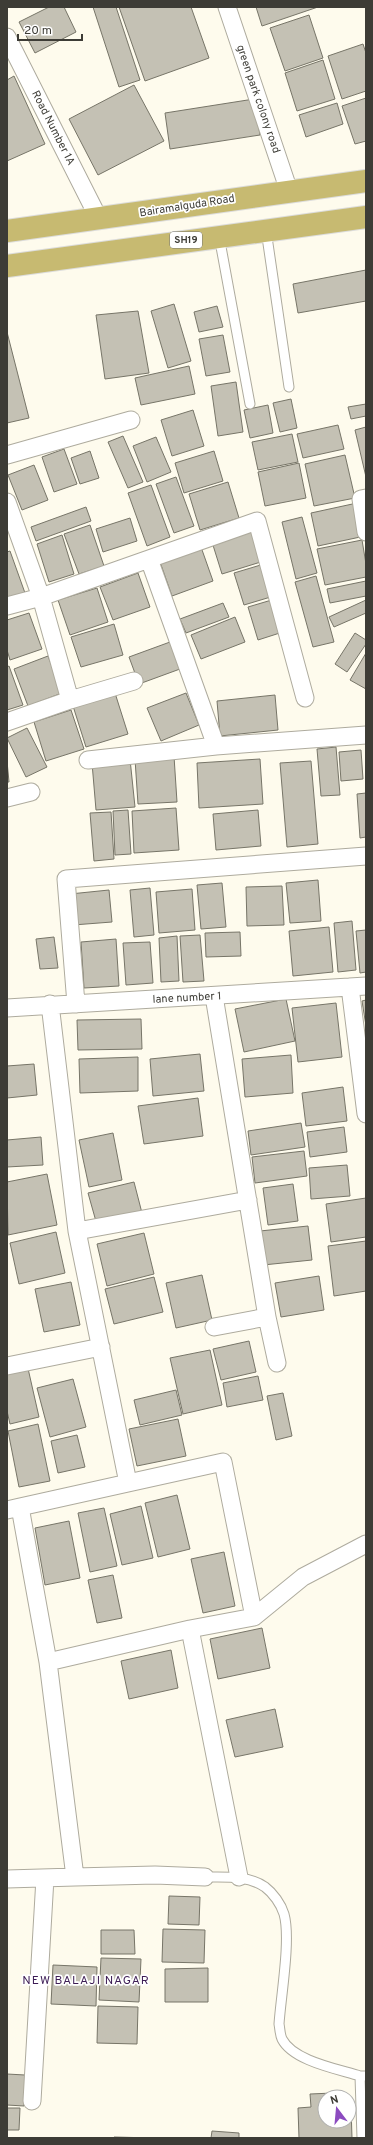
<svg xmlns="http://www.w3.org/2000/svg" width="373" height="2145" font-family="Overpass,sans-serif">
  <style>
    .building { fill: #c4c1b4; stroke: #777568 }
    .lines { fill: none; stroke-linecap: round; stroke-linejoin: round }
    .lane-casing { stroke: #aeab9e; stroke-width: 11 }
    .street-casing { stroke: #aeab9e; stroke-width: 19 }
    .primary-casing { stroke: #dcdcdb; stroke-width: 24 }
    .lane { stroke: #fff; stroke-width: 9 }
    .street { stroke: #fff; stroke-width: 17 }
    .primary { stroke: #c7ba71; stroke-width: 22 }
    .labels { text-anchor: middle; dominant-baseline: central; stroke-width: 3.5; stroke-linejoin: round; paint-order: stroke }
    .shield { fill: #fff; stroke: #777672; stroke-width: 1 }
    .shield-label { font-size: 10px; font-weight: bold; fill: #3d3c36 }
    .street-label { font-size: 11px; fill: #3d3c36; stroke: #fff }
    .neighbourhood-label { font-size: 12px; letter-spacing: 1px; fill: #3c1c55; stroke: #fff }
  </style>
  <rect width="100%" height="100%" fill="#fefbed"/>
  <!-- building -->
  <path class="building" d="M49 7H64L76 32 35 53 19 22Z
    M93 7H116L140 80 119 87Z
    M119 7H191L209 58 145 81Z
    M256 7H318L262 26Z
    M309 15 323 58 285 71 270 28Z
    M363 44 366 53V91L342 99 328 56Z
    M323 60 335 99 297 111 285 73Z
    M14 76 45 144 7 161V80Z
    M134 85 164 141 98 175 69 119Z
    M366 98V141L355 144 342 106Z
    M254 99 260 135 170 149 165 113Z
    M337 103 343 124 306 137 299 115Z
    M366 270V301L298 313 293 284Z
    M174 304 191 361 168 368 151 311Z
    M217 306 223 327 199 332 194 312Z
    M138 311 149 373 105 379 96 315Z
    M7 332 29 418 7 423Z
    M223 335 230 372 206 376 199 339Z
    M189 366 195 394 141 405 135 378Z
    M236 382 243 432 218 436 211 386Z
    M291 399 297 428 280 432 273 403Z
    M366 404V416L351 419 348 407Z
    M268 405 273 433 250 438 244 410Z
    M193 410 204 446 172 456 161 420Z
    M338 425 344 449 303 458 297 434Z
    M366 427V477L355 430Z
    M292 434 298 462 258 470 252 442Z
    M123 436 143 482 128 488 108 442Z
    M156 437 171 472 147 482 133 446Z
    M64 449 77 484 54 492 42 457Z
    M90 451 99 478 80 484 71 458Z
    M214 451 223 481 184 493 175 463Z
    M345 455 355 498 314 506 305 464Z
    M299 463 306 498 265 506 258 472Z
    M34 465 48 500 22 510 8 475Z
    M176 477 194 526 174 533 156 484Z
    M228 482 239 518 200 530 189 494Z
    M151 485 170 537 147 546 128 493Z
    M357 503 365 536 318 546 311 513Z
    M86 507 91 521 36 541 31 527Z
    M302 517 317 573 296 579 282 522Z
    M130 518 137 541 103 552 96 529Z
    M90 525 104 566 79 574 64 534Z
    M254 529 264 561 222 574 212 542Z
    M62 535 74 574 49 582 37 544Z
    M362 540 366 564V577L325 585 317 549Z
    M201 547 213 581 172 596 160 562Z
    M10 551 25 593 7 600V552Z
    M264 564 274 596 244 605 234 573Z
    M138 573 150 607 113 620 100 587Z
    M316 576 334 642 313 647 295 582Z
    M366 581V596L330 603 327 589Z
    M97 588 108 622 70 635 58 600Z
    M275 599 286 631 258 640 248 607Z
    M366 600V613L334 627 329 617Z
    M223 603 229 617 186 633 180 619Z
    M29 613 42 649 10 660 7 650V620Z
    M235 617 245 642 201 659 191 635Z
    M114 624 123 655 81 667 71 637Z
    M355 633 366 640V644L347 672 335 664Z
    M170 642 180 669 139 684 129 657Z
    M366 653V689L350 680Z
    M48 656 62 693 28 706 14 669Z
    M9 666 23 705 7 710V667Z
    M115 693 128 734 86 747 73 706Z
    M186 693 199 725 161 741 147 708Z
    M275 695 278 730 220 736 217 701Z
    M71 710 84 749 46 761 34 722Z
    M27 728 47 767 26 777 7 738Z
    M336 747 340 795 321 796 317 749Z
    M361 750 363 779 341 781 339 752Z
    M174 756 177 802 138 804 135 759Z
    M130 759 135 807 96 810 92 763Z
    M260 759 263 804 199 808 197 763Z
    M7 761 9 782H7Z
    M311 761 318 844 287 847 280 763Z
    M366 793V837L360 838 357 794Z
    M176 808 179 850 134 853 132 811Z
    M128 810 131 854 115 855 113 811Z
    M258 810 261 846 216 850 213 814Z
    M111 812 114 859 94 861 90 813Z
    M318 880 321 921 290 923 286 883Z
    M222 883 226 927 201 929 197 885Z
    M282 886 284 925 247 926 246 887Z
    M150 888 154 935 134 937 130 890Z
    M192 889 195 930 159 933 156 892Z
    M109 890 112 922 73 925 70 894Z
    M352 921 356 970 338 972 334 923Z
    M329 927 333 972 293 976 289 931Z
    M366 930V972L360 973 356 931Z
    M240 932 241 956 206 957 205 933Z
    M200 935 204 981 183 982 180 936Z
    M177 936 179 981 161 982 159 938Z
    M54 937 58 968 40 969 36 939Z
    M116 939 119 986 84 988 81 942Z
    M150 942 153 983 126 985 123 943Z
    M286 999 295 1041 244 1052 235 1009Z
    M366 1000V1026L362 1001Z
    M336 1003 342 1057 298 1062 292 1008Z
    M141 1019 142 1049 78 1050 77 1020Z
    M200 1054 204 1091 153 1096 150 1059Z
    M291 1055 293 1093 245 1097 242 1059Z
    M138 1057V1091L80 1093 79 1059Z
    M34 1064 37 1095 7 1098V1066Z
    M343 1087 347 1121 306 1126 302 1093Z
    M198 1098 203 1136 144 1144 138 1106Z
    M301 1123 305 1147 251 1155 248 1131Z
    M344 1127 347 1152 310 1157 307 1132Z
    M113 1133 122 1180 89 1187 79 1140Z
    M41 1137 43 1165 7 1167V1140Z
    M304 1151 307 1176 255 1183 252 1157Z
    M347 1165 350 1196 311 1199 309 1168Z
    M47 1174 57 1225 8 1235 7 1182Z
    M134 1182 142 1213 97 1225 88 1193Z
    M293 1184 298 1221 268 1225 263 1188Z
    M366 1198V1237L331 1242 326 1204Z
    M308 1226 312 1260 263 1265 260 1231Z
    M56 1232 65 1273 19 1284 10 1243Z
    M144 1233 154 1274 107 1286 97 1244Z
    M366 1241V1291L334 1296 328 1246Z
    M202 1275 212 1320 176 1328 166 1283Z
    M319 1276 324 1310 281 1317 275 1283Z
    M154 1277 163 1312 114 1324 105 1289Z
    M71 1282 80 1325 44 1332 35 1289Z
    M249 1341 256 1372 221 1380 213 1349Z
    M210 1350 222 1405 183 1414 170 1358Z
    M27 1364 39 1417 10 1424 7 1411V1369Z
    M258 1376 263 1400 227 1407 223 1383Z
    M73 1379 86 1427 50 1437 37 1388Z
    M176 1390 182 1415 140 1425 134 1400Z
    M283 1393 292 1436 276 1440 267 1396Z
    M178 1419 186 1456 137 1466 129 1429Z
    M38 1424 50 1481 19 1487 8 1431Z
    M77 1435 85 1467 58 1473 51 1441Z
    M177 1495 190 1549 158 1557 145 1503Z
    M141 1506 153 1558 122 1565 110 1514Z
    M104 1508 117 1566 90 1572 78 1513Z
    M69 1521 80 1578 45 1585 35 1528Z
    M224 1552 235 1606 203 1613 191 1559Z
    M113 1575 122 1618 97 1623 88 1580Z
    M262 1628 270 1668 218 1679 210 1639Z
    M171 1650 178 1688 129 1699 121 1661Z
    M275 1709 283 1747 235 1757 226 1720Z
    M169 1896 200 1897 199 1925 168 1924Z
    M163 1929 205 1930 204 1963 162 1962Z
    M101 1930H134L135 1954H101Z
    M101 1958 141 1959 139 2002 99 2000Z
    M53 1965 97 1967 96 2006 51 2004Z
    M208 1968V2002H165V1969Z
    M98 2006 138 2007 137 2044 97 2043Z
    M7 2074 25 2075 24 2106 7 2105Z
    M333 2093V2097H325V2121H349V2107H351L352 2138H299L298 2108 311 2107 310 2094Z
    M7 2108H20L19 2130H7Z
    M212 2131 239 2133V2138H211Z
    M114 2137 153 2138H114Z"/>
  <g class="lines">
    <defs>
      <path id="lane" d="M266 230 289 387
        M219 236 250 404
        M205 1877C224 1877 248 1875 265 1887 273 1893 281 1904 284 1914 291 1939 281 1995 279 2024 280 2029 280 2035 282 2039 293 2061 338 2069 360 2076H366
        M360 2076 362 2138"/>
      <path id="street" d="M227 7 289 191
        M7 37 99 219
        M7 455 131 420
        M366 498 361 499 366 532
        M7 502 41 597 70 700 134 681
        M149 559 216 746
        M7 606 41 597 257 521 305 698
        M7 722 70 700
        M88 760 216 746 366 735
        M7 798 31 792
        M350 987 366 1114
        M214 996 267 1317 214 1327
        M76 1004 66 879 366 856
        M7 1008 366 986
        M77 1231 248 1200
        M267 1317 277 1363
        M7 1366 101 1347
        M128 1483 223 1462 254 1617 190 1629
        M20 1507 128 1483 77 1231 50 1004
        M7 1510 20 1507 48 1662 75 1877 7 1879
        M254 1617 303 1577 366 1544
        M48 1662 190 1629 239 1877
        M75 1877 155 1875 205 1877
        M32 2101 45 1878"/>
      <path id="primary" d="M7 231 366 181
        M7 266 366 217"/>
    </defs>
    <!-- lane casing -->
    <use href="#lane" class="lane-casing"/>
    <!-- street casing -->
    <use href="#street" class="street-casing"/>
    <!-- primary casing -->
    <use href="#primary" class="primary-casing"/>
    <!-- lane -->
    <use href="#lane" class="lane"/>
    <!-- street -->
    <use href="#street" class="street"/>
    <!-- primary -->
    <use href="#primary" class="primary"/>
  </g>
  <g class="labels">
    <!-- shield labels -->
    <rect class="shield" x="170" y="232" width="32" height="16" rx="3"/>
    <g class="shield-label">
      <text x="186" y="240">SH19</text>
    </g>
    <!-- street labels -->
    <g class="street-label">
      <text transform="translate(258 99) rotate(71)">green park colony road</text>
      <text transform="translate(53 128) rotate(63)">Road Number 1A</text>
      <text transform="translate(187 206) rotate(-9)">Bairamalguda Road</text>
      <text transform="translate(187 998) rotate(-3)">lane number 1</text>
    </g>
    <!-- neighbourhood labels -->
    <g class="neighbourhood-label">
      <text x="86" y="1981">NEW BALAJI NAGAR</text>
    </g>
  </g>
  <!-- border -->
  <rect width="373" height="2145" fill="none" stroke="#3d3c36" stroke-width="16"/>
  <!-- north arrow -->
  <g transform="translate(337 2109) rotate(344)"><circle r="19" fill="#ffffff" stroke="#b1b1af"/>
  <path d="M0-3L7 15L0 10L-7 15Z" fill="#8c4bc0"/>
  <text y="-6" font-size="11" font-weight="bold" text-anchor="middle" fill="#3d3c36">N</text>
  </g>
  <!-- scale -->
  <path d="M18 34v6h64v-6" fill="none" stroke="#3d3c36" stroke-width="2"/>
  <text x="24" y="34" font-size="12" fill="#3d3c36" stroke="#ffffff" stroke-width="3" paint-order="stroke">20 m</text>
</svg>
